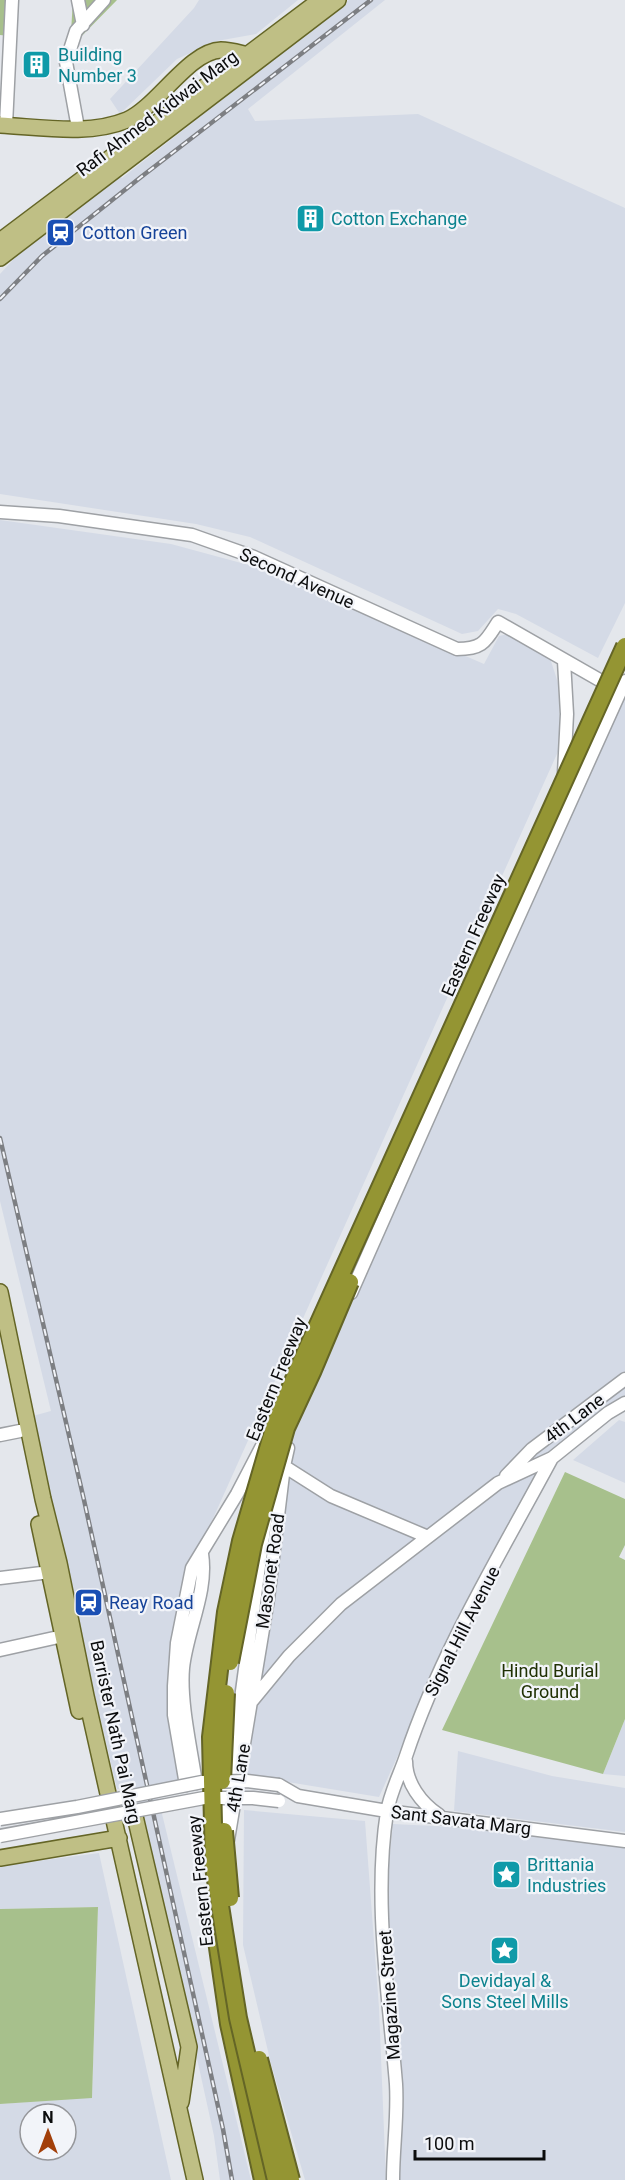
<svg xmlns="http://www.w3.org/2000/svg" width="625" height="2180" font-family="Roboto,sans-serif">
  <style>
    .built { fill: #d4dae6; fill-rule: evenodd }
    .green { fill: #a7c08c }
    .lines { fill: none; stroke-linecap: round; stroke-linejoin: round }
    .minor-casing { stroke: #9ea1a5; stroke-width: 15 }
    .major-casing { stroke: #646526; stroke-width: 18 }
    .highway-casing { stroke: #646526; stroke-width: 20 }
    .minor { stroke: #fff; stroke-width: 12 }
    .major { stroke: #bfbf85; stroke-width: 15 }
    .highway { stroke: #949533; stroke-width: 16 }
    .rail-casing { stroke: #7d7f83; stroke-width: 4.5 }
    .rail { stroke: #f2f4f9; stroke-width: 2; stroke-dasharray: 7; stroke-linecap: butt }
    .minor-bridge-casing { stroke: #9ea1a5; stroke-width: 15; stroke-linecap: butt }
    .highway-bridge-casing { stroke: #646526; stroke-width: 20; stroke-linecap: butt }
    .minor-bridge { stroke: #fff; stroke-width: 12 }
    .highway-bridge { stroke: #949533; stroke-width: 16 }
    .labels { text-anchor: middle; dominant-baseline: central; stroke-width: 4.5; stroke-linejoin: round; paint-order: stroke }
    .culture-label { font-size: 18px; fill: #0d838f; stroke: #f2f4f9; text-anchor: start }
    .street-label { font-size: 18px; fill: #0b0c0d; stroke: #f2f4f9 }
    .transit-label { font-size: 18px; fill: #164399; stroke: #f2f4f9; text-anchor: start }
    .park-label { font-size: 18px; fill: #203104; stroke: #f2f4f9 }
  </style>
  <rect width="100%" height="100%" fill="#e4e7ec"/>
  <!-- built -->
  <path class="built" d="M199 0H298L256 34 217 41 177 59 120 114 110 99 194 8Z
    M349 0H385L248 109 255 121 418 114 625 208V603L598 658 516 614 498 609 478 631 462 634 250 537 196 524 0 494V274L25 247 116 173 122 178Z
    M0 520 171 544 267 570 484 664 499 636 508 634 550 658 558 683 561 745 179 1594 169 1653V1721L179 1781 155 1785 251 2180H220L214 2136 145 1821 127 1788 117 1789 29 1417 51 1411 0 1201Z
    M625 684V1400L555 1451 466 1606 379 1797 245 1775 230 1714 259 1536 290 1428Z
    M619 1420 625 1422V1483L573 1460Z
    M625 1719V1776L603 1774Z
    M458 1751 552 1776 625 1788V1832L454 1811Z
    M244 1810 365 1821 379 2008 386 2180H305L271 2064 243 1945Z
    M393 1824 455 1827 625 1846V2180H399L403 2080 396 2006 395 1979 386 1978 385 1902Z
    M99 1853 171 2180H0V2104L92 2097 98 1907 0 1909V1866ZM30 2114H66V2150H30Z"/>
  <!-- green -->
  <path class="green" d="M0 0H11L10 36 0 35Z
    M73 0H117L70 48Z
    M565 1472 625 1499V1545L619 1557 625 1560V1719L603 1774 442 1730Z
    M98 1907 92 2098 0 2104V1909Z"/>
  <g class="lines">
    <defs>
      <path id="minor" d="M78 0 83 25
        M6 125 12 0
        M78 128 66 62 76 31 104 0
        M0 512 59 516 192 535 254 557 457 649C483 649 485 642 498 622L603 682
        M564 773 567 714 564 661
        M351 1293 454 1060 625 681
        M0 1435 20 1431
        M279 1463 331 1496 428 1537
        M506 1476 532 1449 625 1379
        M0 1578 50 1572
        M0 1650 63 1636
        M252 1701 289 1656 341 1604 498 1483 552 1458 608 1413 625 1403
        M406 1761C406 1783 421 1803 439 1815
        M196 1783C191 1749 180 1702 183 1668 187 1630 208 1592 202 1554
        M186 1785 174 1715V1686L177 1643 192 1568 237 1494 263 1444
        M279 1785 298 1796 387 1811 625 1841
        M218 1831 240 1706 265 1522
        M228 1840 268 1599 284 1466 288 1448
        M393 2180C393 2148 398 2116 396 2084 389 1996 373 1901 387 1812 390 1793 400 1774 406 1756 441 1651 500 1555 552 1458"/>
      <path id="major" d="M0 125C40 127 89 136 127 120 157 107 189 51 221 50 232 50 242 54 253 56
        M0 241 320 0
        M0 258 338 0
        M0 1292 43 1499 59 1563 86 1696 195 2180
        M39 1524 79 1711
        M134 1812 189 2047 181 2102
        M0 1858 119 1838"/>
      <path id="highway" d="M213 1913 229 2024 263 2180"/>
    </defs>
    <!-- minor casing -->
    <use href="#minor" class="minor-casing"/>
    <!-- major casing -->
    <use href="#major" class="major-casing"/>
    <!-- highway casing -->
    <use href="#highway" class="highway-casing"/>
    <!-- minor -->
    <use href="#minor" class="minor"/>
    <!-- major -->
    <use href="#major" class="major"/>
    <!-- highway -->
    <use href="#highway" class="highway"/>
    <defs>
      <path id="rail" d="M0 299 42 256 141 177 371 0
        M0 1138 84 1500 223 2129 232 2180"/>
    </defs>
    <!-- rail casing -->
    <use href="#rail" class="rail-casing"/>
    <!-- rail -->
    <use href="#rail" class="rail"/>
    <defs>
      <path id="minor-bridge" d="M0 1819 77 1807 202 1782 247 1781 279 1785
        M0 1836 204 1798H253L279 1801"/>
      <path id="highway-bridge" d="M230 1662 253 1544 286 1428 312 1372 350 1282
        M222 1781 226 1693
        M224 1831 230 1898
        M259 2059 291 2180
        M276 2180 238 2018 224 1931 214 1867 211 1737 226 1612 241 1541 275 1425 299 1367 625 646"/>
    </defs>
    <!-- minor-bridge casing -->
    <use href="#minor-bridge" class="minor-bridge-casing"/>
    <!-- highway-bridge casing -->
    <use href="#highway-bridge" class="highway-bridge-casing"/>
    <!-- minor-bridge -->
    <use href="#minor-bridge" class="minor-bridge"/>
    <!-- highway-bridge -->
    <use href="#highway-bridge" class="highway-bridge"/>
  </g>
  <!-- icons -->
  <defs>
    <symbol id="building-square" viewBox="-11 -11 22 22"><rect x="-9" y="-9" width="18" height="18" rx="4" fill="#0f9aa8" stroke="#f2f4f9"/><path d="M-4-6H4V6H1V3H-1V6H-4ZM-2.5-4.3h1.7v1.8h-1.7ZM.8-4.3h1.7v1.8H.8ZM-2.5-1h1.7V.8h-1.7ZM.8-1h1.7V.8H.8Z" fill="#fff"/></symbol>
    <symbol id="station-square" viewBox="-11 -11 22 22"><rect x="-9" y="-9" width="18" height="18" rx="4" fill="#1a4fb4" stroke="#f2f4f9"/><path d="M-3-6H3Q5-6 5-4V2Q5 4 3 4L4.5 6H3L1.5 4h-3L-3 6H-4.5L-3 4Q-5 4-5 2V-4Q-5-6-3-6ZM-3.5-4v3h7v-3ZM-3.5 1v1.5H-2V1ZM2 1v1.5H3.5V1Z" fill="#fff"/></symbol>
    <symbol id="sight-square" viewBox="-11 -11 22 22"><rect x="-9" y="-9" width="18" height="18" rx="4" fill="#0f9aa8" stroke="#f2f4f9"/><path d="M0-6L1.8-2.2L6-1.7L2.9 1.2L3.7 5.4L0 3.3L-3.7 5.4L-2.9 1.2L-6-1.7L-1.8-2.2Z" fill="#fff"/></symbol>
  </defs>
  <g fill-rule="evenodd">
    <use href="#building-square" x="20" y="48" width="33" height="33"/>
    <use href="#building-square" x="294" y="202" width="33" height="33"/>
    <use href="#station-square" x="44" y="216" width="33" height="33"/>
    <use href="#station-square" x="72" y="1586" width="33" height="33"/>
    <use href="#sight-square" x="490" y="1858" width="33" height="33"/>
    <use href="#sight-square" x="488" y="1934" width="33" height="33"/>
  </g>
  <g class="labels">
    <!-- culture labels -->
    <g class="culture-label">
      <text x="58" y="54">Building<tspan x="58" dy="21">Number 3</tspan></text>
      <text x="331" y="218">Cotton Exchange</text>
      <text x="527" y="1864">Brittania<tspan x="527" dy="21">Industries</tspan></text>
      <text x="505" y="1980" text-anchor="middle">Devidayal &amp;<tspan x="505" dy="21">Sons Steel Mills</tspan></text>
    </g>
    <!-- street labels -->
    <g class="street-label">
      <text transform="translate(157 113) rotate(-37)">Rafi Ahmed Kidwai Marg</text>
      <text transform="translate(297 578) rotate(24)">Second Avenue</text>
      <text transform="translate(473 935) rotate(-66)">Eastern Freeway</text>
      <text transform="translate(276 1379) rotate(-68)">Eastern Freeway</text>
      <text transform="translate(574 1418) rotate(-37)">4th Lane</text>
      <text transform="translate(270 1571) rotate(-82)">Masonet Road</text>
      <text transform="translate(462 1631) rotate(-63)">Signal Hill Avenue</text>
      <text transform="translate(116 1732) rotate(78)">Barrister Nath Pai Marg</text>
      <text transform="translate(238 1778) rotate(-80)">4th Lane</text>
      <text transform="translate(461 1820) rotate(7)">Sant Savata Marg</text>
      <text transform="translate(200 1881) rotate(-96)">Eastern Freeway</text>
      <text transform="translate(389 1995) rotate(-94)">Magazine Street</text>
    </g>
    <!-- transit labels -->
    <g class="transit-label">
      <text x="82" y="232">Cotton Green</text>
      <text x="109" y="1602">Reay Road</text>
    </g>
    <!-- park labels -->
    <g class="park-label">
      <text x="550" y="1670">Hindu Burial<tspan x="550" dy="21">Ground</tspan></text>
    </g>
  </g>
  <!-- north arrow -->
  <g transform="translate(48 2132)"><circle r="28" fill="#f2f4f9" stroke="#96979b" stroke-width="1.5"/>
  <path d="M0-4.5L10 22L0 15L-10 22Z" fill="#a23f0a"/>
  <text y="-9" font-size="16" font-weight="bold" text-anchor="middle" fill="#0b0c0d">N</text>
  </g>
  <!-- scale -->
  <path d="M415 2150v9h129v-9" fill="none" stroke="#0b0c0d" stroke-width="3"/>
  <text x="424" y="2150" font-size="18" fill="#0b0c0d" stroke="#f2f4f9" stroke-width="4.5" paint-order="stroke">100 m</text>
</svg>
